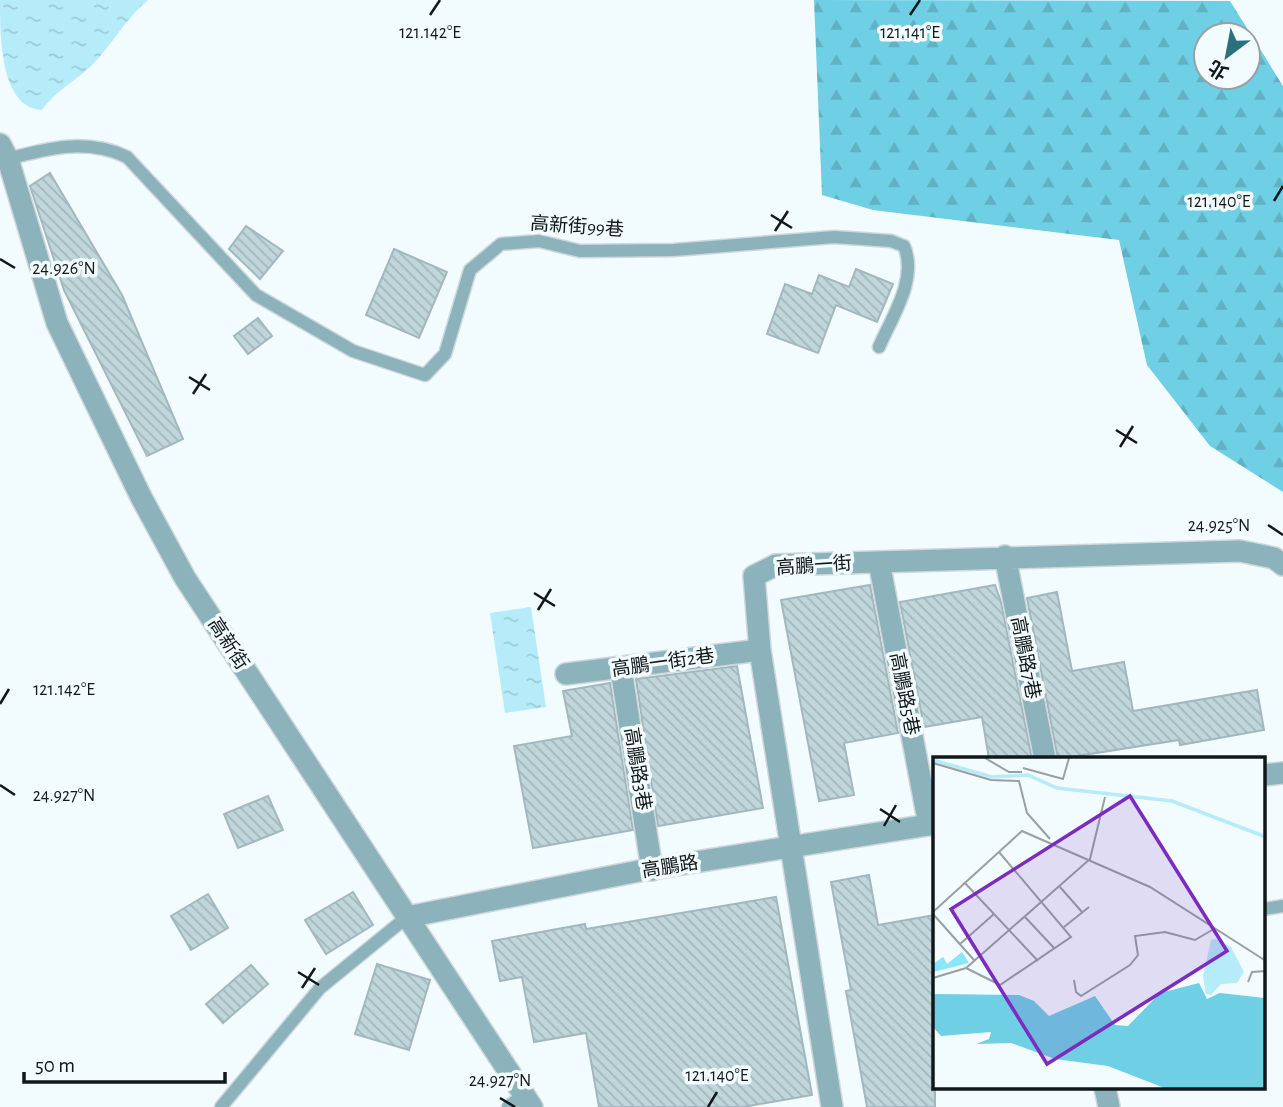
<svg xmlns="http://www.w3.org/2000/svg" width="1283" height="1107" font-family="'Alegreya Sans','Noto Sans TC',sans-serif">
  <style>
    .forest { fill: url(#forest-firs); fill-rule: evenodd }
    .water { fill: url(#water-ripples) }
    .building { fill: url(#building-back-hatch); stroke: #a2b8be; stroke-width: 2 }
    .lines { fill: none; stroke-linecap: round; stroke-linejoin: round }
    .lane-casing { stroke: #ced7d9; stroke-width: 15 }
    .street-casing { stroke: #ced7d9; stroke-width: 24 }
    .lane { stroke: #8cb2bb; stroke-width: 12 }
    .street { stroke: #8cb2bb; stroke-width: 21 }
    .ticks { fill: none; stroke: #10181a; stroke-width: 2.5 }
    .labels { text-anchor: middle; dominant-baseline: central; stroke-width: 7; stroke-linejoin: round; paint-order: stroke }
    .street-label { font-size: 19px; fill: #10181a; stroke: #f2fbfd }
    .inset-river { fill: none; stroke: #b6ecf9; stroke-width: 3.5 }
    .inset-road { fill: none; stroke: #98a0a2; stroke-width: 2 }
    .view { fill: #7b2cbf; fill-opacity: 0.15; stroke: #7b2cbf; stroke-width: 3.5 }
    .inset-edge { fill: none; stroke: #10181a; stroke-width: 3.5 }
    .ticks-label { font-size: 18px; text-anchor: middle; fill: #10181a; stroke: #f2fbfd; stroke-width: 7; stroke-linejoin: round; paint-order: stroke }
  </style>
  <defs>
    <pattern id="forest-firs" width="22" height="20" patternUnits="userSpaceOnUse" patternTransform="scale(1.75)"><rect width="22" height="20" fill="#6fcfe4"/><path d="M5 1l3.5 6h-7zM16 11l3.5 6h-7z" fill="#5fb1c3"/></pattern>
    <pattern id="water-ripples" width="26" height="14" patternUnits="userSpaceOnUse" patternTransform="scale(1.75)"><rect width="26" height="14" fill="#b6ecf9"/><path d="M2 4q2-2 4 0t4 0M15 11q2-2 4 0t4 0" fill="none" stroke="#9bcad5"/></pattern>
    <pattern id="building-back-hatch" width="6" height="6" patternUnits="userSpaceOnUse" patternTransform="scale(1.75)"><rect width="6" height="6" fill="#bfd6db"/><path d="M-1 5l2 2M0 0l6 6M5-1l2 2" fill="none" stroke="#a3b7bb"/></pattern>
  </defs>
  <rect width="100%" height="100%" fill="#f2fbfd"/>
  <!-- forest -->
  <path class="forest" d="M814 0 1230 1 1283 86V492L1210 446 1147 365 1119 240 873 210 822 195ZM1206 35H1248V77H1206Z"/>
  <!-- water -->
  <path class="water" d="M0 0H148C125 19 112 45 91 66 74 82 55 91 42 110 0 108 0 36 0 0Z
    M531 607 546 707 505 713 490 613Z"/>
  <!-- building -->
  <path class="building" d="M50 173 122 295 183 439 147 456 64 290 30 186Z
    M246 226 283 251 260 279 229 249Z
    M394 249 447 272 419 338 366 315Z
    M856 269 893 284 877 322 836 305 818 353 767 334 785 284 812 294 819 275 849 287Z
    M258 318 272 336 248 354 234 336Z
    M870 585 898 733 844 743 854 795 819 801 781 600Z
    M995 585 1001 602 1032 759H989L982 717 924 727 900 602Z
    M1057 592 1072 671 1124 662 1133 711 1257 690 1264 730 1180 745 1179 740 1058 759 1027 598Z
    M737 666 763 808 658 826 636 679Z
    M610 683 633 830 533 848 514 746 572 736 563 691Z
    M268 796 283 830 238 848 224 814Z
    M869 875 878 925 935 915V1107H867L846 991 851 990 831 882Z
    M353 892 373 925 326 954 305 920Z
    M208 894 228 928 191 950 171 916Z
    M776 897 812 1095 743 1107H599L586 1033 534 1042 522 977 500 981 492 941 585 924 586 929Z
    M377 964 430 980 409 1050 355 1034Z
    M251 965 268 984 223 1023 206 1004Z"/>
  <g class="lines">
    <defs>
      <path id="lane" d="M8 159C48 148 87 138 127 157L256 295 353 351 425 375 445 354 470 270 501 244 539 241 580 251 674 250 834 237 891 241 904 246C918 279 892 317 879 347
        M1264 909 1283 906
        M221 1107 320 988 407 917
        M508 1107 523 1095"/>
      <path id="street" d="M0 144 8 159 57 323 141 497 185 578 532 1107
        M1005 556 1045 759
        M879 562 929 825
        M621 669 652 870
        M566 674 760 650
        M1264 775 1283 773
        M407 917 639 871 935 824
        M1105 1088 1109 1107
        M832 1107 760 650 754 576 776 565 1240 551 1274 558 1283 565"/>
    </defs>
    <!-- lane casing -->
    <use href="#lane" class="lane-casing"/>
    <!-- street casing -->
    <use href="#street" class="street-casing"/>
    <!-- lane -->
    <use href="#lane" class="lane"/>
    <!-- street -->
    <use href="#street" class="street"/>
  </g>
  <!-- ticks -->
  <path class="ticks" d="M430 15 440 0M910 15 920 0M1274 201 1283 186M771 215 792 228M775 231 788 211M0 259 15 268M189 377 210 390M193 394 206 374M1116 430 1137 443M1120 447 1133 426M1268 525 1283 535M534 593 555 606M538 610 551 589M0 704 9 689M0 785 15 795M880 809 900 822M884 826 896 805M298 972 319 985M302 988 315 968M500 1098 515 1107M708 1107 717 1092"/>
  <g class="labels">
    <!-- street labels -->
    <g class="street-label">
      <text transform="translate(577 227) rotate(4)">高新街99巷</text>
      <text transform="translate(814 566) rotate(-4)">高鵬一街</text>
      <text transform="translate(228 644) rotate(57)">高新街</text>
      <text transform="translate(1025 658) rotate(79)">高鵬路7巷</text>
      <text transform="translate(663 663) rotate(-8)">高鵬一街2巷</text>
      <text transform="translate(904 694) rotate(79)">高鵬路5巷</text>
      <text transform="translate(637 769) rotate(81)">高鵬路3巷</text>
      <text transform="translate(670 867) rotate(-9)">高鵬路</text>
    </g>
  </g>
  <!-- overview -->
  <g transform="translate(933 757)">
    <rect width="332" height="332" fill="#f2fbfd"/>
    <path d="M266 226 274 242 287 236 332 241V332H234L175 309 122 302 78 286 43 287 56 282 58 275 8 279 0 270V237L86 238 101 244 116 259 162 239 182 268 195 269 227 236Z" fill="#6fcfe4"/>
    <path d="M29 195 36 206 0 215V207L10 200 14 207Z" fill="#89e6fb"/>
    <path d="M283 182 298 190 311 215 304 226 288 227 278 238 273 237 270 219 278 183Z" fill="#b6ecf9"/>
    <path class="inset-river" d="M0 3 59 20 95 18 124 31 239 44 333 80"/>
    <path class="inset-road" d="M52 1 76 15H89M0 6 58 23 86 24 94 56 117 82M90 11 130 22 136 1M31 125 105 204M127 130 149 155M0 155 89 74 217 130 333 204M0 157 41 203M92 160 122 192M131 170 156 150M27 187 61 157M33 211 67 228 138 180 66 95M0 221 33 211 157 102 172 40M141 223 143 235 148 239 197 208 205 198 202 179 232 175 262 183 279 173M315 225 319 215 333 214"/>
    <path class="view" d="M197 39 294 194 114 307 18 152Z"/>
    <rect width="332" height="332" class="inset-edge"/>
  </g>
  <g class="ticks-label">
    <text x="430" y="38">121.142°E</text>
    <text x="910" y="38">121.141°E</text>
    <text x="1219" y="207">121.140°E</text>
    <text x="64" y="274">24.926°N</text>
    <text x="1219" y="531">24.925°N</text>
    <text x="64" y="695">121.142°E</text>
    <text x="64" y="801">24.927°N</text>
    <text x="717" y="1081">121.140°E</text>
    <text x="500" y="1086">24.927°N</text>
  </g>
  <!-- north arrow -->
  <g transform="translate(1227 56) rotate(212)"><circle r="33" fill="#f2fbfd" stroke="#98a0a2" stroke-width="2"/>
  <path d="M0-5L12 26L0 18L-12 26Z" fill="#2b707f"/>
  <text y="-10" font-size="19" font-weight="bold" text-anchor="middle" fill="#10181a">北</text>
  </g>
  <!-- scale -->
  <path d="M24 1072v10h201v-10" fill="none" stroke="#10181a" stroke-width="3.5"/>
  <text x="35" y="1072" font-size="21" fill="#10181a" stroke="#f2fbfd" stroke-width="5" paint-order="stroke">50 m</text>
</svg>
